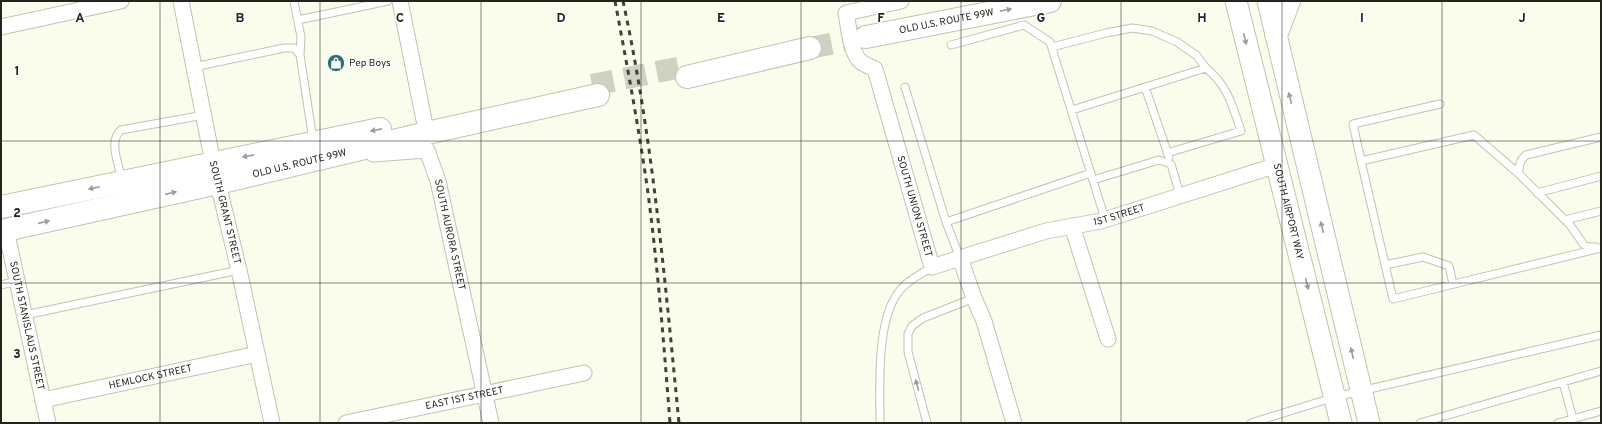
<svg xmlns="http://www.w3.org/2000/svg" width="1602" height="424" font-family="Overpass,sans-serif">
  <style>
    .lines { fill: none; stroke-linecap: round; stroke-linejoin: round }
    .primary-tunnel { stroke: #cfd1c3; stroke-width: 22; stroke-dasharray: 22 11; stroke-linecap: butt }
    .lane-casing { stroke: #c1c3b3; stroke-width: 9 }
    .street-casing { stroke: #c1c3b3; stroke-width: 17 }
    .secondary-casing { stroke: #c1c3b3; stroke-width: 23 }
    .primary-casing { stroke: #c1c3b3; stroke-width: 24 }
    .lane { stroke: #fff; stroke-width: 7 }
    .street { stroke: #fff; stroke-width: 15 }
    .secondary { stroke: #fff; stroke-width: 21 }
    .primary { stroke: #fff; stroke-width: 22 }
    .rail { stroke: #404139; stroke-width: 3; stroke-dasharray: 5 5; stroke-linecap: butt }
    .oneway { fill: #9c9c9a }
    .grid { fill: none; stroke: #23241e; stroke-width: 1; stroke-opacity: 0.55 }
    .labels { text-anchor: middle; dominant-baseline: central; stroke-width: 3.5; stroke-linejoin: round; paint-order: stroke }
    .street-label { font-size: 10px; fill: #23241e; stroke: #fff }
    .poi-label { font-size: 10px; fill: #23241e; stroke: #fff; text-anchor: start }
    .grid-label { font-size: 13px; text-anchor: middle; font-weight: bold; fill: #23241e; stroke: #fff; stroke-width: 3.5; stroke-linejoin: round; paint-order: stroke }
  </style>
  <rect width="100%" height="100%" fill="#fafcec"/>
  <g class="lines">
    <!-- primary-tunnel -->
    <path class="primary-tunnel" d="M810 48 866 37
      M592 85 682 67"/>
    <defs>
      <path id="lane" d="M294 1 301 37 300 55
        M298 20 388 1
        M951 45 1024 25 1050 42 1105 219
        M1052 47 1106 33 1132 28 1152 31 1177 42 1196 55 1206 68 1072 110
        M194 67 284 48H294L300 55 313 140
        M905 87 946 222
        M1145 87 1169 157
        M1440 104 1353 124 1361 161 1474 135 1519 174
        M1167 153 1241 131C1232 105 1228 86 1206 68
        M1361 161 1393 299 1601 248
        M122 180C119 165 108 141 121 130L204 115
        M1093 180 1159 160 1171 164 1180 195
        M1537 193 1601 176
        M1565 220 1601 211
        M1596 247H1590L1584 245 1570 225 1519 174C1519 166 1519 161 1526 155L1601 137
        M960 258 946 222 1091 173
        M1385 265 1423 257 1449 266 1453 284
        M1 285 17 281
        M25 315 239 270
        M1563 382 1574 423
        M880 423C880 387 875 312 904 286 912 278 923 273 932 267
        M927 423 908 352V334L912 326 923 318 974 298
        M1251 423 1335 397 1601 335
        M1420 423 1601 371
        M1558 423 1601 411"/>
      <g id="street">
        <path id="s1" d="M181 1 213 163 239 270 272 423"/>
        <path d="M400 1 424 120"/>
        <path id="s2" d="M901 1 846 13C849 26 850 53 861 62 865 65 871 67 875 69L932 267 960 258 974 298 984 321 1014 423"/>
        <path d="M1 27 121 1"/>
        <path id="s3" d="M373 154 427 150 438 181 491 423"/>
        <path d="M1072 226 1108 339"/>
        <path id="s4" d="M6 230 48 423"/>
        <path id="s5" d="M960 258 1046 231 1101 221 1277 165"/>
        <path id="s6" d="M43 400 257 354"/>
        <path id="s7" d="M346 423 584 373"/>
      </g>
      <g id="secondary">
        <path id="s8" d="M1236 1 1341 423"/>
        <path d="M1268 1 1369 423"/>
      </g>
      <g id="primary">
        <path d="M1276 35 1289 1"/>
        <path id="s9" d="M866 37 1050 1"/>
        <path d="M687 77 810 48"/>
        <path d="M1 207 380 129"/>
        <path id="s10" d="M1 231 218 183 427 133 598 95"/>
      </g>
    </defs>
    <!-- lane casing -->
    <use href="#lane" class="lane-casing"/>
    <!-- street casing -->
    <use href="#street" class="street-casing"/>
    <!-- secondary casing -->
    <use href="#secondary" class="secondary-casing"/>
    <!-- primary casing -->
    <use href="#primary" class="primary-casing"/>
    <!-- lane -->
    <use href="#lane" class="lane"/>
    <!-- street -->
    <use href="#street" class="street"/>
    <!-- secondary -->
    <use href="#secondary" class="secondary"/>
    <!-- primary -->
    <use href="#primary" class="primary"/>
    <!-- rail -->
    <path class="rail" d="M615 1C627 65 639 129 648 193 658 269 664 346 670 423
      M623 1C653 140 665 282 679 423"/>
  </g>
  <!-- one-way arrows -->
  <defs><path id="oneway-solid" d="M-6-.8H1V-3.2L6.5 0L1 3.2V.8H-6Z"/></defs>
  <g class="oneway">
    <use href="#oneway-solid" transform="translate(1006 10) rotate(-11)"/>
    <use href="#oneway-solid" transform="translate(1245 39) rotate(76)"/>
    <use href="#oneway-solid" transform="translate(1290 98) rotate(-103)"/>
    <use href="#oneway-solid" transform="translate(376 130) rotate(169)"/>
    <use href="#oneway-solid" transform="translate(248 156) rotate(169)"/>
    <use href="#oneway-solid" transform="translate(94 188) rotate(168)"/>
    <use href="#oneway-solid" transform="translate(171 193) rotate(-13)"/>
    <use href="#oneway-solid" transform="translate(44 222) rotate(-13)"/>
    <use href="#oneway-solid" transform="translate(1322 227) rotate(-104)"/>
    <use href="#oneway-solid" transform="translate(1307 284) rotate(76)"/>
    <use href="#oneway-solid" transform="translate(1352 353) rotate(-103)"/>
    <use href="#oneway-solid" transform="translate(917 385) rotate(-105)"/>
  </g>
  <!-- grid -->
  <path class="grid" d="M160 1V423M320 1V423M481 1V423M641 1V423M801 1V423M961 1V423M1121 1V423M1282 1V423M1442 1V423M1 141H1601M1 283H1601"/>
  <!-- icons -->
  <defs>
    <symbol id="shop-disc" viewBox="-11 -11 22 22"><circle r="9.5" fill="#257077" stroke="#fff"/><path d="M-5-2.5h2.3a2.7 3.5 0 0 1 5.4 0H5L5.5 6h-11ZM-1.5-2.5h3a1.5 2.3 0 0 0-3 0Z" fill="#fff"/></symbol>
  </defs>
  <g fill-rule="evenodd">
    <use href="#shop-disc" x="326" y="53" width="20" height="20"/>
  </g>
  <g class="labels">
    <!-- street labels -->
    <g class="street-label">
      <text stroke="none"><textPath href="#s9" startOffset="82">OLD U.S. ROUTE 99W</textPath></text>
      <text stroke="none"><textPath href="#s10" startOffset="306">OLD U.S. ROUTE 99W</textPath></text>
      <text stroke="none"><textPath href="#s2" startOffset="267">SOUTH UNION STREET</textPath></text>
      <text stroke="none"><textPath href="#s1" startOffset="216">SOUTH GRANT STREET</textPath></text>
      <text stroke="none"><textPath href="#s8" startOffset="217">SOUTH AIRPORT WAY</textPath></text>
      <text stroke="none"><textPath href="#s5" startOffset="165">1ST STREET</textPath></text>
      <text stroke="none"><textPath href="#s3" startOffset="142">SOUTH AURORA STREET</textPath></text>
      <text stroke="none"><textPath href="#s4" startOffset="98">SOUTH STANISLAUS STREET</textPath></text>
      <text stroke="none"><textPath href="#s6" startOffset="110">HEMLOCK STREET</textPath></text>
      <text stroke="none"><textPath href="#s7" startOffset="121">EAST 1ST STREET</textPath></text>
    </g>
    <!-- poi labels -->
    <g class="poi-label">
      <text x="349" y="63">Pep Boys</text>
    </g>
  </g>
  <g class="grid-label">
    <text x="80" y="22">A</text>
    <text x="240" y="22">B</text>
    <text x="400" y="22">C</text>
    <text x="561" y="22">D</text>
    <text x="721" y="22">E</text>
    <text x="881" y="22">F</text>
    <text x="1041" y="22">G</text>
    <text x="1202" y="22">H</text>
    <text x="1362" y="22">I</text>
    <text x="1522" y="22">J</text>
    <text x="17" y="75">1</text>
    <text x="17" y="217">2</text>
    <text x="17" y="358">3</text>
  </g>
  <!-- border -->
  <rect width="1602" height="424" fill="none" stroke="#23241e" stroke-width="4"/>
</svg>
